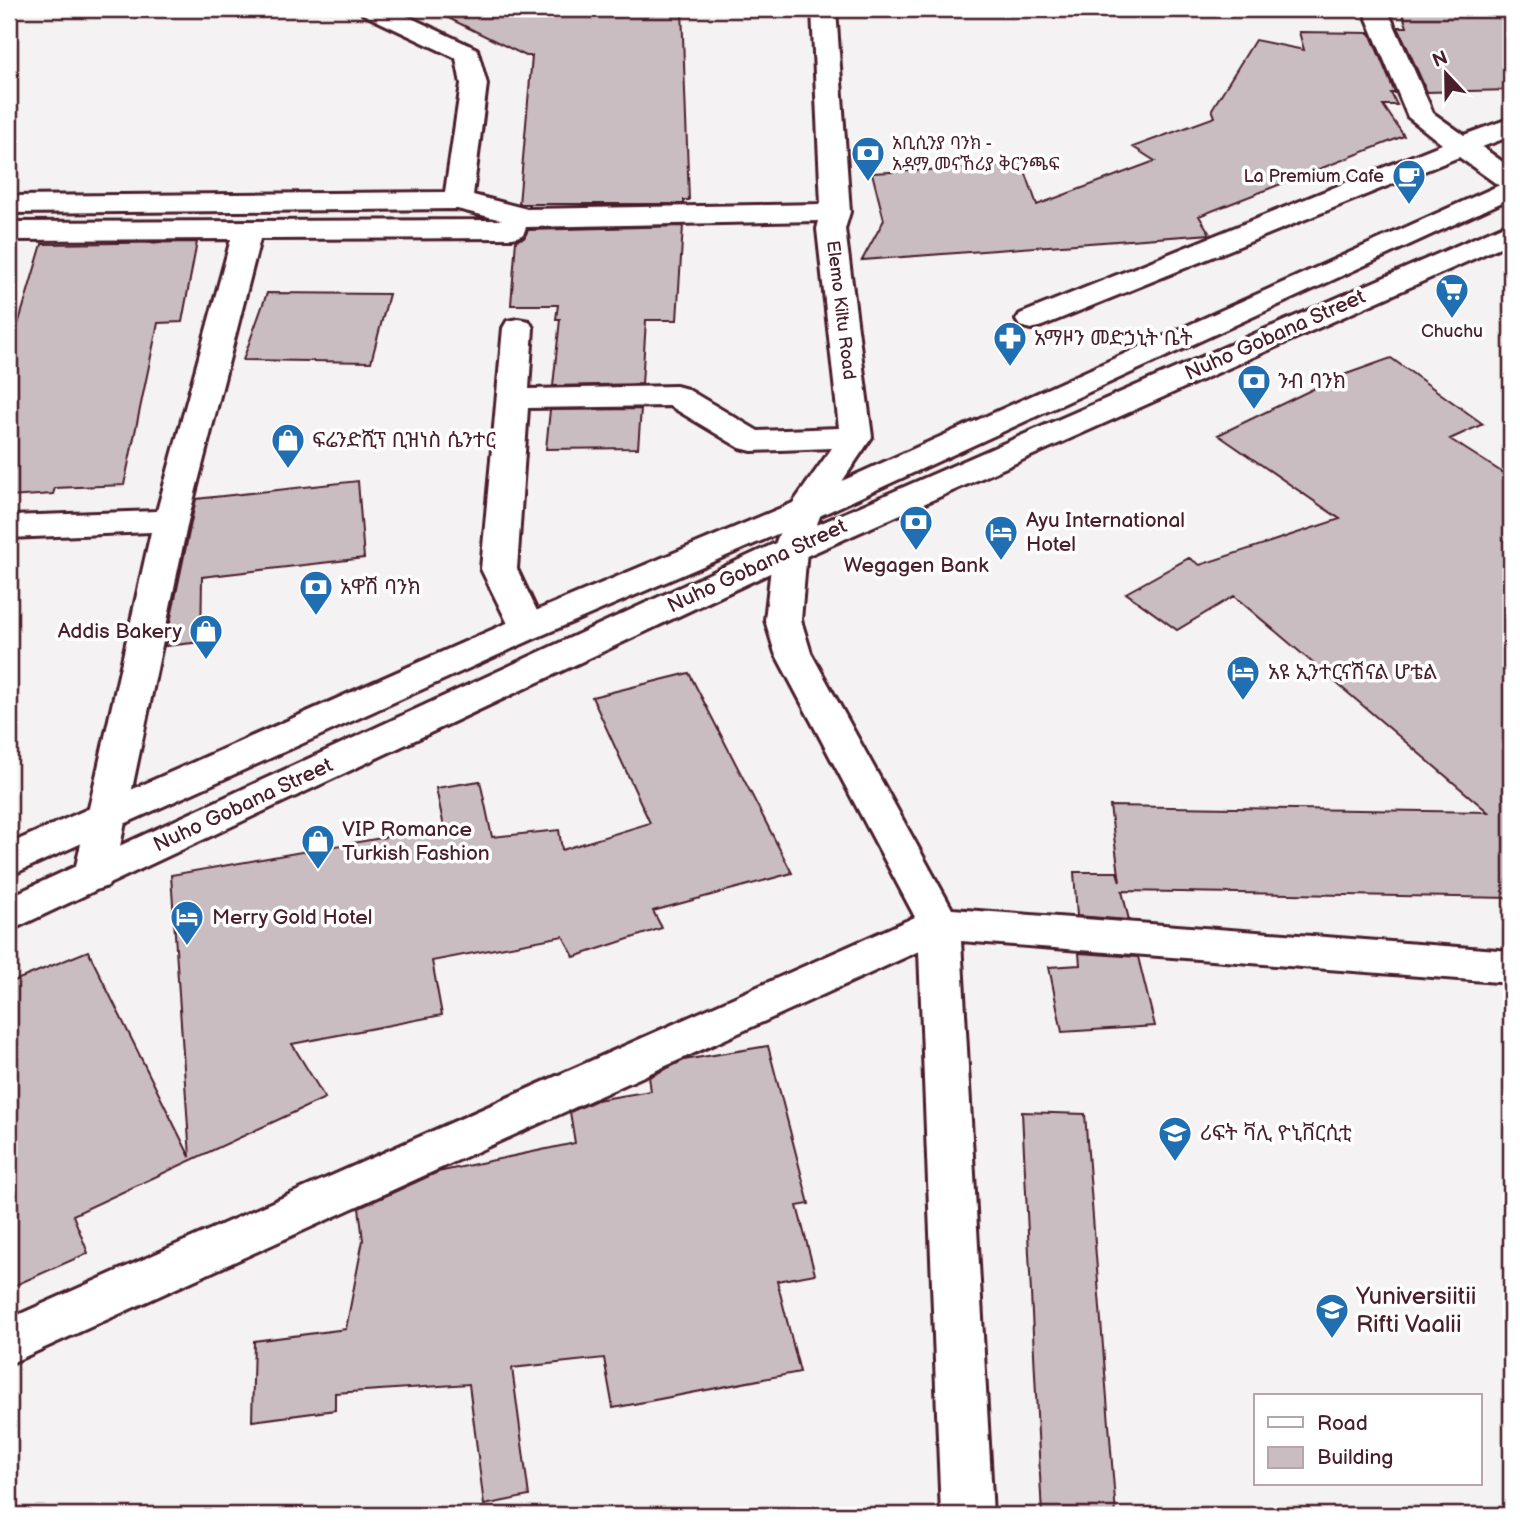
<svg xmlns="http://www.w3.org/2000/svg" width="1520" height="1524" font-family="'Balsamiq Sans','Noto Sans Ethiopic',sans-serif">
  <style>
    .building { fill: #cabdc1; stroke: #4a1f2b; stroke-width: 2 }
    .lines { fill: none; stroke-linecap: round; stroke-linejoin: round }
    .minor-casing { stroke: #4a1f2b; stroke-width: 6 }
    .major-casing { stroke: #4a1f2b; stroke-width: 6 }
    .minor { fill: #fff; fill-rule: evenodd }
    .major { fill: #fff; fill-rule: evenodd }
    .labels { text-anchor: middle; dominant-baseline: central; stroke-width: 7; stroke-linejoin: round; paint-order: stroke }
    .far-poi-label { font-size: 18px; fill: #4a1f2b; stroke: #fff; text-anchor: start }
    .far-street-label { font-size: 18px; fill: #4a1f2b; stroke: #fff }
    .street-label { font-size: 21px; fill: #4a1f2b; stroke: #fff }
    .poi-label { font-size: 21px; fill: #4a1f2b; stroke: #fff; text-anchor: start }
    .near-poi-label { font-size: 24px; fill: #4a1f2b; stroke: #fff; text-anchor: start }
  </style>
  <rect width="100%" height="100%" fill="#f4f2f2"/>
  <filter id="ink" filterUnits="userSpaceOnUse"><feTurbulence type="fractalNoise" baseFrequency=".0143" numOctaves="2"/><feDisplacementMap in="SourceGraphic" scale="14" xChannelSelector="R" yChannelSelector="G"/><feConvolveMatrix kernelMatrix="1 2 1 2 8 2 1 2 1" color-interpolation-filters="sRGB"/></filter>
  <g filter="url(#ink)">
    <!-- building -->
    <path class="building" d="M430 9H682L689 200H684V204H519L532 56H526Z
      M1401 9H1500L1511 35V90L1427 92 1398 27H1407Z
      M1299 32 1370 33 1395 93H1391L1397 105H1383L1404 136 1199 216 1210 234 862 260 884 220 872 173 1023 165 1037 205 1155 161 1133 147 1215 117 1212 109 1255 40 1304 50Z
      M683 226 677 320H646L642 384 553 386 560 319H556L558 305H511L516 240 524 238 528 230Z
      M197 242 182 322 158 323 124 485 55 488 53 494 9 497V355L42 244Z
      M267 293 389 294 371 362 243 360Z
      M1391 358 1483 424 1450 439 1511 478V898L1122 891 1129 920 1077 916 1074 872H1117L1120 882 1110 806 1488 812 1234 596 1177 630 1126 593 1189 558 1200 565 1340 519 1218 435 1338 377Z
      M641 409 638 448 546 449 550 410Z
      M358 481 364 558 202 577 201 642 165 646 196 499Z
      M689 673 792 873 653 911 662 928 574 957 563 936 432 961 442 1015 292 1044 325 1098 73 1215 88 1253 9 1288V983L88 951 190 1157 171 875 444 827 436 788 480 781 492 837 559 830 562 850 650 823 592 697Z
      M1079 953 1138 957 1155 1026 1062 1032 1049 967 1080 965Z
      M768 1046 809 1204 797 1206 815 1274 777 1281 800 1372 613 1408 604 1358 512 1368 529 1496 484 1505 469 1384 335 1393V1410L252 1421 254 1341 346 1329 363 1240 359 1208 438 1172 575 1143 570 1112 597 1100 651 1091 649 1077 684 1060Z
      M1022 1112 1085 1114 1116 1515H1042Z"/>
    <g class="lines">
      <defs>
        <path id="minor" d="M360 9H392L477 49 487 84 473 195 527 209 821 204 812 9H836L850 212 845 229 872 437 822 511 807 550 801 620 811 653 952 909 1511 951V983L961 941 993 1515H941L919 951 9 1364V1319L915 917 775 653 765 620 773 550 788 510 832 448 752 451 740 448 670 406 528 408 517 569 545 628 540 636 527 640 514 636 481 569 503 328 507 321 518 319 529 321 533 328 529 389 676 386 687 389 758 431 839 428 817 229 819 221 526 227 523 235 513 238 260 239 188 521 114 875 108 886 94 890 80 886 74 875 151 532 9 538V516L157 511 231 239 9 240V222L502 220 457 209 9 213V196L445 192 461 84 456 58 363 14Z
          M1363 9H1387L1433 113 1464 135 1511 118V136L1482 147 1511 168V189L1501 187 1459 157 1042 326 1031 329 1020 326 1016 320 1020 314 1442 144 1408 117Z"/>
        <path id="major" d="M1511 180V198L817 517 540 636 9 876V844L514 620 793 503Z
          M1511 222V242L802 558 9 931V897L778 542Z"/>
      </defs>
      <!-- minor casing -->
      <use href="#minor" class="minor-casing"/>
      <!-- major casing -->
      <use href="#major" class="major-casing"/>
      <!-- minor -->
      <use href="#minor" class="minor"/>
      <!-- major -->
      <use href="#major" class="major"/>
    </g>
  </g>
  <!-- icons -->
  <defs>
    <symbol id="bank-pin" viewBox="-11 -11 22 30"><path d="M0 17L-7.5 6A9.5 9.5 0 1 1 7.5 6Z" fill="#1f6fb2" stroke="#fff"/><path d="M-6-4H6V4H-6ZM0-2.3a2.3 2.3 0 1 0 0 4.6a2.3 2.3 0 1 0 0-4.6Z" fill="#fff"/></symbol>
    <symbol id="cafe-pin" viewBox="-11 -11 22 30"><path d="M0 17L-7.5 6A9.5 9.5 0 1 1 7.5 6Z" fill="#1f6fb2" stroke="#fff"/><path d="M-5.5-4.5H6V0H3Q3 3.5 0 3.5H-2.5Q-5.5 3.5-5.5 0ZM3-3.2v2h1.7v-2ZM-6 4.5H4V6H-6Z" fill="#fff"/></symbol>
    <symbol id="supermarket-pin" viewBox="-11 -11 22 30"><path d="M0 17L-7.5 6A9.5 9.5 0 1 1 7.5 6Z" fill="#1f6fb2" stroke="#fff"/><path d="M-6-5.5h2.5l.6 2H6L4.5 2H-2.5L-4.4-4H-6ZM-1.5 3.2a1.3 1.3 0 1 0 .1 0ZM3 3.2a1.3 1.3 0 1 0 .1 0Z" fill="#fff"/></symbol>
    <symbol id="pharmacy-pin" viewBox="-11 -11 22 30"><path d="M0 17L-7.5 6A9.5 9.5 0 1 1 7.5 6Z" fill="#1f6fb2" stroke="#fff"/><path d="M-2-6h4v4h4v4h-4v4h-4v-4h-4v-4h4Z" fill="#fff"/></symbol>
    <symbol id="shop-pin" viewBox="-11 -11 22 30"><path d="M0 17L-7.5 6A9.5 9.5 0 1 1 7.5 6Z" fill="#1f6fb2" stroke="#fff"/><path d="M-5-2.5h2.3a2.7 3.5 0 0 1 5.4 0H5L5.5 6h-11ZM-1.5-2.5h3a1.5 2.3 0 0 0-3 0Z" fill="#fff"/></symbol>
    <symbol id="hotel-pin" viewBox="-11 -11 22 30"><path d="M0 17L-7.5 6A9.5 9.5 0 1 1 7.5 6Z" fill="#1f6fb2" stroke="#fff"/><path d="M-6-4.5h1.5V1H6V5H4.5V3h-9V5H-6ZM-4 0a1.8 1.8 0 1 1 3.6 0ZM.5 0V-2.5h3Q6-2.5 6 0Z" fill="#fff"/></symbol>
    <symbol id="university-pin" viewBox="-11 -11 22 30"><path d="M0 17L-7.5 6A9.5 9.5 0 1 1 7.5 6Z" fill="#1f6fb2" stroke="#fff"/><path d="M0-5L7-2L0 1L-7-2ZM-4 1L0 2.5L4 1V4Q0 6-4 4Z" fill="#fff"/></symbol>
    <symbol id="school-pin" viewBox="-11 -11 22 30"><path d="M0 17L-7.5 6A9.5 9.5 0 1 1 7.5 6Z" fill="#1f6fb2" stroke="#fff"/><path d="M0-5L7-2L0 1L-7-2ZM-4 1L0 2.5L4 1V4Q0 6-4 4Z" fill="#fff"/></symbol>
  </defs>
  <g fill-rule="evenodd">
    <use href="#bank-pin" x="849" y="134" width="38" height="52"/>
    <use href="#cafe-pin" x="1390" y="157" width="38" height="52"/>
    <use href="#supermarket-pin" x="1433" y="271" width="38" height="52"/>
    <use href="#pharmacy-pin" x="991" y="319" width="38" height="52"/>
    <use href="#bank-pin" x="1235" y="362" width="38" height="52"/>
    <use href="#shop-pin" x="269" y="421" width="38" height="52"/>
    <use href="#bank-pin" x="897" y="503" width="38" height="52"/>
    <use href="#hotel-pin" x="982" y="513" width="38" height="52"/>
    <use href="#bank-pin" x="297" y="568" width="38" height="52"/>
    <use href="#shop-pin" x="187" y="612" width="38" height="52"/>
    <use href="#hotel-pin" x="1224" y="653" width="38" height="52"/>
    <use href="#shop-pin" x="299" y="822" width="38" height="52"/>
    <use href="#hotel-pin" x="168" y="898" width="38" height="52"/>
    <use href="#university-pin" x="1156" y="1114" width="38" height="52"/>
    <use href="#school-pin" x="1313" y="1291" width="38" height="52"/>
  </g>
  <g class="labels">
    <!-- far-poi labels -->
    <g class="far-poi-label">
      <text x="892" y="143">አቢሲንያ ባንክ -<tspan x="892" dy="21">አዳማ መናኸሪያ ቅርንጫፍ</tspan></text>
      <text x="1384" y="176" text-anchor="end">La Premium Cafe</text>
      <text x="1452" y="331" text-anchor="middle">Chuchu</text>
    </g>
    <!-- far-street labels -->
    <g class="far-street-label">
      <text transform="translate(841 310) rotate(83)">Elemo Kiltu Road</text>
    </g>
    <!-- street labels -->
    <g class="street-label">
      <text transform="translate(1275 335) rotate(-24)">Nuho Gobana Street</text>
      <text transform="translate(757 566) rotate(-25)">Nuho Gobana Street</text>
      <text transform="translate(243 805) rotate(-25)">Nuho Gobana Street</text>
    </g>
    <!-- poi labels -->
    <g class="poi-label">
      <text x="1034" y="338">አማዞን መድኃኒት ቤት</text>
      <text x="1278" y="381">ንብ ባንክ</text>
      <text x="312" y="440">ፍሬንድሺፕ ቢዝነስ ሴንተር</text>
      <text x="1026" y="520">Ayu International<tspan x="1026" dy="24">Hotel</tspan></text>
      <text x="916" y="565" text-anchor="middle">Wegagen Bank</text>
      <text x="340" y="587">አዋሽ ባንክ</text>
      <text x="182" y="631" text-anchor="end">Addis Bakery</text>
      <text x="1268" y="672">አዩ ኢንተርናሽናል ሆቴል</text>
      <text x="342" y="829">VIP Romance<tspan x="342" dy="24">Turkish Fashion</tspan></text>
      <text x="212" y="917">Merry Gold Hotel</text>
      <text x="1200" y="1133">ሪፍት ቫሊ ዮኒቨርሲቲ</text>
    </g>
    <!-- near-poi labels -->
    <g class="near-poi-label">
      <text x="1356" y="1296">Yuniversiitii<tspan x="1356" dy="28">Rifti Vaalii</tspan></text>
    </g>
  </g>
  <!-- margin -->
  <rect width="1520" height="1524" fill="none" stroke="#fff" stroke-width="35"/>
  <rect x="18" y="18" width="1485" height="1489" fill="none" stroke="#4a1f2b" stroke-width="2.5" filter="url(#ink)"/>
  <!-- legend -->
  <rect x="1254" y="1394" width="228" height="91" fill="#ffffff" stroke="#b7a5aa" stroke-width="2"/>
  <rect x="1268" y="1417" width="35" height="10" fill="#ffffff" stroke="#b7a5aa" stroke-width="2"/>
  <text x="1317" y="1430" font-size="21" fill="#4a1f2b">Road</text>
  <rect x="1268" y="1447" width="35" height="21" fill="#cabdc1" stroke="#b7a5aa" stroke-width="2"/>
  <text x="1317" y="1464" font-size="21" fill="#4a1f2b">Building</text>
  <!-- north arrow -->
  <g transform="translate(1446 74) rotate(338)" stroke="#ffffff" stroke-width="5" paint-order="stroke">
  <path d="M0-5L12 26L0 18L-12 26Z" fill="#4a1f2b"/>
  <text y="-10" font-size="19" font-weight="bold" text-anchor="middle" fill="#4a1f2b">N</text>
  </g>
</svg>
